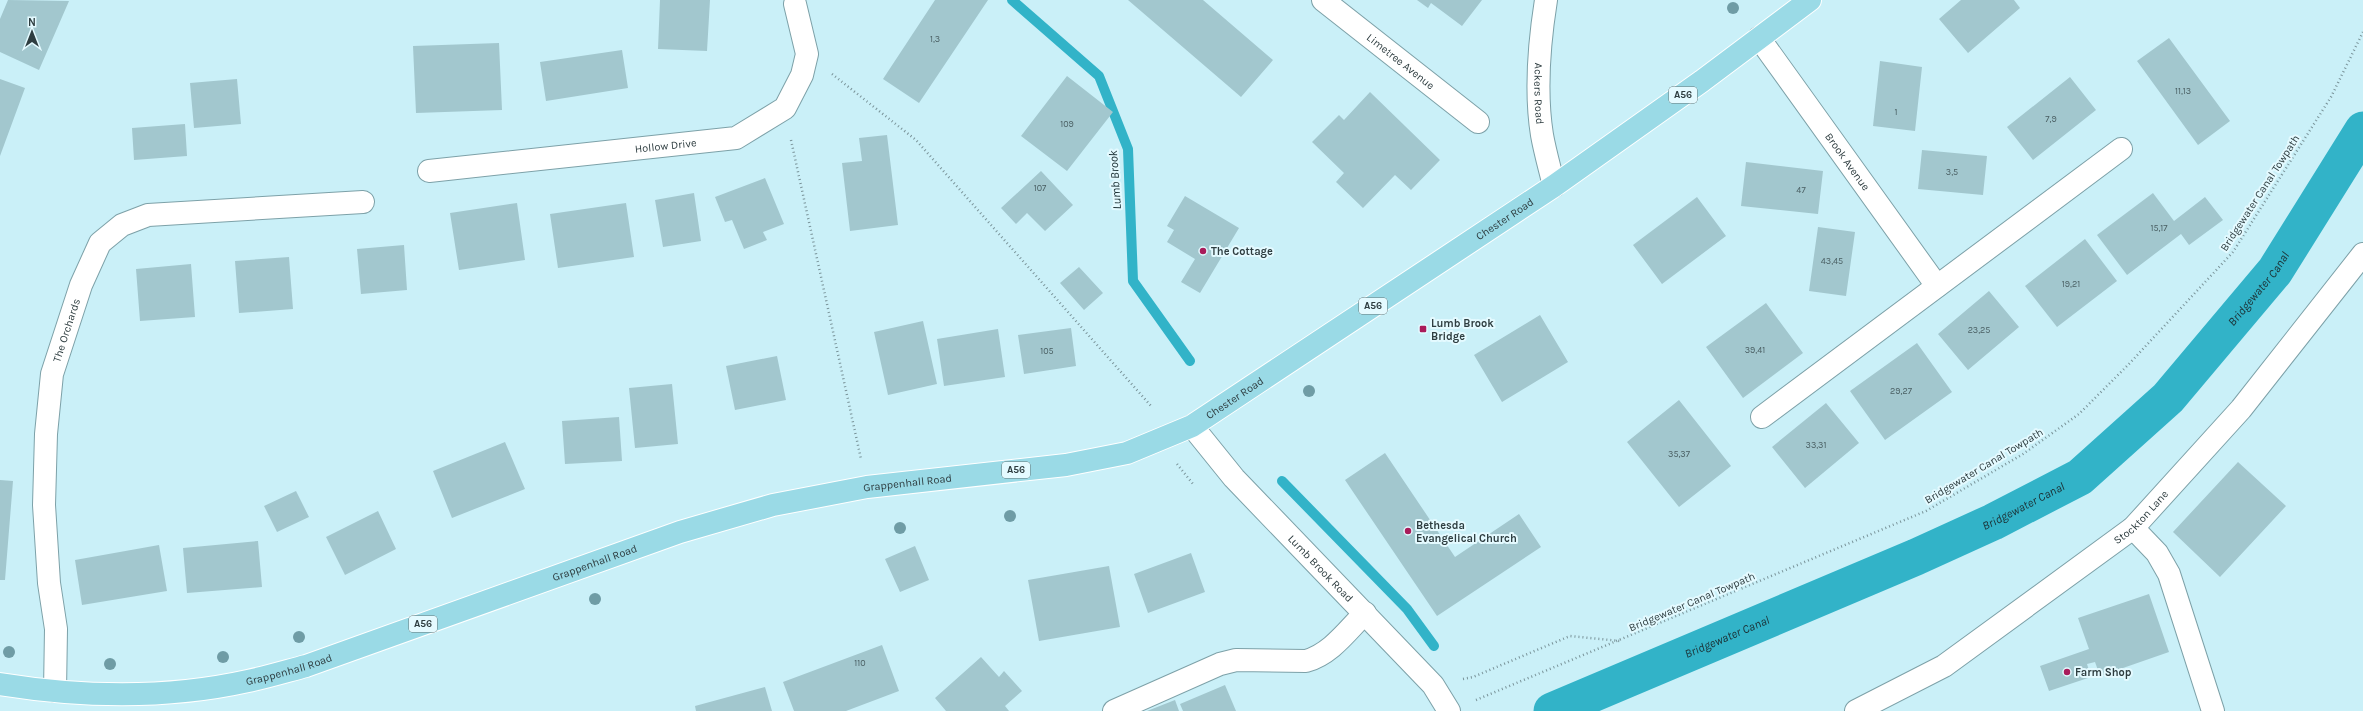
<svg xmlns="http://www.w3.org/2000/svg" width="2363" height="711" font-family="Karla,sans-serif">
  <style>
    .lines { fill: none; stroke-linecap: round; stroke-linejoin: round }
    .stream { stroke: #32b3c8; stroke-width: 10 }
    .canal { stroke: #32b3c8; stroke-width: 37 }
    .building { fill: #a2c7ce }
    .minor-casing { stroke: #7da1a8; stroke-width: 24 }
    .major-casing { stroke: #fff; stroke-width: 24 }
    .path { stroke: #7a949a; stroke-width: 2.5; stroke-dasharray: 1 3; stroke-linecap: butt }
    .minor { stroke: #fff; stroke-width: 22 }
    .major { stroke: #9adae6; stroke-width: 22 }
    .tree { fill: #6f9ca5 }
    .poi-dot { fill: #a91b5a; stroke: #e4faff; stroke-width: 1.5 }
    .labels { text-anchor: middle; dominant-baseline: central; stroke-width: 4; stroke-linejoin: round; paint-order: stroke }
    .number-label { font-size: 9px; fill: #4b6064 }
    .shield { fill: #e4faff; stroke: #657679; stroke-width: 1 }
    .shield-label { font-size: 10px; font-weight: bold; fill: #2e3d40 }
    .street-label { font-size: 11px; fill: #2e3d40; stroke: #e4faff }
    .poi-label { font-size: 11px; font-weight: bold; fill: #2e3d40; stroke: #e4faff; text-anchor: start }
    .water-label { font-size: 12px; font-style: italic; fill: #1b3034; stroke: #e4faff }
  </style>
  <rect width="100%" height="100%" fill="#caf0f8"/>
  <g class="lines">
    <!-- stream -->
    <path class="stream" d="M1012 0 1099 76 1128 149 1133 281 1190 361
      M1282 481 1407 609 1434 646"/>
    <!-- canal -->
    <path class="canal" id="s1" d="M1552 711 1916 557 1993 522 2080 477 2168 398 2275 271 2363 130"/>
  </g>
  <!-- building -->
  <path class="building" d="M8 0 69 1 39 70 0 52V19Z
    M660 0H710L707 51 658 49Z
    M935 0H988L919 103 883 79Z
    M1128 0H1203L1273 60 1241 97Z
    M1417 0H1482L1462 26 1431 3 1428 8Z
    M1961 0H2014L2020 8 1968 53 1939 19Z
    M2169 38 2230 121 2198 145 2137 61Z
    M499 43 502 110 416 113 413 46Z
    M622 50 628 88 546 101 540 62Z
    M1880 61 1922 67 1915 131 1873 126Z
    M1067 76 1113 112 1067 171 1021 136Z
    M2070 77 2096 110 2033 160 2007 127Z
    M0 79 25 88 0 156Z
    M237 79 241 124 194 128 190 83Z
    M1370 92 1440 160 1411 190 1395 175 1363 208 1336 182 1344 173 1312 142 1339 115 1344 120Z
    M185 124 187 156 134 160 132 128Z
    M887 135 898 225 850 231 842 163 862 161 859 138Z
    M1922 150 1987 156 1983 195 1918 189Z
    M1746 162 1823 171 1818 214 1741 206Z
    M1041 171 1073 205 1045 231 1027 213 1016 224 1001 208Z
    M765 178 784 224 763 232 767 240 744 249 732 220 725 222 715 197Z
    M694 193 701 241 663 247 655 200Z
    M2153 193 2174 221 2205 197 2223 220 2189 245 2181 234 2127 275 2097 235Z
    M1185 196 1239 228 1200 293 1181 282 1195 259 1167 242 1174 230 1167 226Z
    M1697 197 1726 236 1662 284 1633 245Z
    M517 203 525 260 459 270 450 213Z
    M626 203 634 257 558 268 550 214Z
    M1818 227 1855 232 1846 296 1809 291Z
    M2085 239 2117 281 2057 327 2025 286Z
    M404 245 407 290 361 294 357 249Z
    M289 257 293 309 239 313 235 261Z
    M191 264 195 317 140 321 136 269Z
    M1079 267 1103 293 1084 310 1060 283Z
    M1989 291 2019 327 1968 370 1938 334Z
    M1766 303 1803 353 1743 398 1706 347Z
    M1540 315 1568 362 1502 402 1474 355Z
    M923 321 937 384 888 395 874 332Z
    M1071 328 1076 366 1024 374 1018 335Z
    M998 329 1005 377 944 386 937 339Z
    M1917 343 1952 392 1885 440 1850 391Z
    M777 356 786 400 735 410 726 366Z
    M672 384 678 444 635 448 629 388Z
    M1679 400 1731 466 1679 507 1627 442Z
    M1826 403 1859 443 1805 488 1772 447Z
    M619 417 622 461 565 464 562 421Z
    M505 442 525 489 452 518 433 471Z
    M1385 453 1455 557 1519 514 1541 547 1437 616 1345 480Z
    M2238 462 2286 506 2220 577 2173 532Z
    M0 480 13 481 5 580H0Z
    M296 491 309 517 277 532 264 506Z
    M378 511 396 549 345 575 326 537Z
    M258 541 262 587 187 593 183 548Z
    M159 545 167 591 82 605 75 560Z
    M915 546 929 580 900 592 885 559Z
    M1191 553 1205 592 1148 613 1134 574Z
    M1109 566 1120 627 1039 641 1028 580Z
    M2149 594 2169 652 2100 676 2095 662 2087 664 2091 677 2049 691 2040 666 2089 649 2078 618Z
    M882 645 899 691 846 711H794L783 682Z
    M981 657 999 677 1004 671 1022 691 1005 706 1009 711H946L935 698Z
    M1225 685 1236 711H1183L1180 704Z
    M765 687 772 711H696L695 706Z
    M1175 700 1179 711H1147Z"/>
  <g class="lines">
    <defs>
      <g id="minor">
        <path id="s2" d="M1323 0 1478 122"/>
        <path id="s3" d="M1546 0C1539 44 1535 91 1542 135 1545 152 1550 169 1554 186"/>
        <path id="s4" d="M1759 38 1937 286"/>
        <path id="s5" d="M429 171 736 138 785 108 802 75 807 54 795 4"/>
        <path d="M1762 417 2121 149"/>
        <path id="s6" d="M1192 426 1234 478 1433 685 1449 711"/>
        <path d="M2133 528 2157 553 2169 574 2213 711"/>
        <path id="s7" d="M55 691 56 629 49 583 44 505 46 434 52 374 81 285 100 243 122 225 148 215 363 202"/>
        <path d="M1114 711 1220 664 1236 660 1306 661C1331 654 1347 631 1365 613"/>
        <path id="s8" d="M1856 711 1944 666 2133 528 2241 409 2363 254"/>
      </g>
      <g id="major">
        <path id="s9" d="M0 684C81 697 167 699 248 681 267 677 287 671 306 666L680 532 773 505 867 487 1066 465 1127 453 1192 426 1554 186 1702 81 1810 0"/>
      </g>
    </defs>
    <!-- minor casing -->
    <use href="#minor" class="minor-casing"/>
    <!-- major casing -->
    <use href="#major" class="major-casing"/>
    <!-- path -->
    <path class="path" d="M832 74 916 140 1151 406
      M791 140 861 459
      M1177 464 1193 484
      M1463 679 1473 677 1570 636 1620 641
      M1476 700 1926 511 2023 454 2079 414 2129 364 2233 252 2331 97 2363 32"/>
    <!-- minor -->
    <use href="#minor" class="minor"/>
    <!-- major -->
    <use href="#major" class="major"/>
  </g>
  <!-- trees -->
  <g class="tree">
    <circle cx="1733" cy="8" r="6"/>
    <circle cx="1309" cy="391" r="6"/>
    <circle cx="1010" cy="516" r="6"/>
    <circle cx="900" cy="528" r="6"/>
    <circle cx="595" cy="599" r="6"/>
    <circle cx="299" cy="637" r="6"/>
    <circle cx="9" cy="652" r="6"/>
    <circle cx="223" cy="657" r="6"/>
    <circle cx="110" cy="664" r="6"/>
  </g>
  <!-- markers -->
  <g class="poi-dot">
    <circle cx="1203" cy="251" r="4"/>
    <rect x="1419" y="325" width="8" height="8" rx="2"/>
    <circle cx="1408" cy="531" r="4"/>
    <circle cx="2067" cy="672" r="4"/>
  </g>
  <g class="labels">
    <!-- number labels -->
    <g class="number-label">
      <text x="935" y="39">1,3</text>
      <text x="2183" y="91">11,13</text>
      <text x="1896" y="112">1</text>
      <text x="2051" y="119">7,9</text>
      <text x="1067" y="124">109</text>
      <text x="1952" y="172">3,5</text>
      <text x="1040" y="188">107</text>
      <text x="1801" y="190">47</text>
      <text x="2159" y="228">15,17</text>
      <text x="1832" y="261">43,45</text>
      <text x="2071" y="284">19,21</text>
      <text x="1979" y="330">23,25</text>
      <text x="1755" y="350">39,41</text>
      <text x="1047" y="351">105</text>
      <text x="1901" y="391">29,27</text>
      <text x="1816" y="445">33,31</text>
      <text x="1679" y="454">35,37</text>
      <text x="860" y="663">110</text>
    </g>
    <!-- shield labels -->
    <g class="shield">
      <rect x="1669" y="87" width="28" height="16" rx="3"/>
      <rect x="1359" y="298" width="28" height="16" rx="3"/>
      <rect x="1002" y="462" width="28" height="16" rx="3"/>
      <rect x="409" y="616" width="28" height="16" rx="3"/>
    </g>
    <g class="shield-label">
      <text x="1683" y="95">A56</text>
      <text x="1373" y="306">A56</text>
      <text x="1016" y="470">A56</text>
      <text x="423" y="624">A56</text>
    </g>
    <!-- street labels -->
    <g class="street-label">
      <text stroke="none"><textPath href="#s2" startOffset="99">Limetree Avenue</textPath></text>
      <text stroke="none"><textPath href="#s3" startOffset="94">Ackers Road</textPath></text>
      <text stroke="none"><textPath href="#s5" startOffset="238">Hollow Drive</textPath></text>
      <text stroke="none"><textPath href="#s4" startOffset="152">Brook Avenue</textPath></text>
      <text transform="translate(2260 193) rotate(-57)">Bridgewater Canal Towpath</text>
      <text stroke="none"><textPath href="#s9" startOffset="1607">Chester Road</textPath></text>
      <text stroke="none"><textPath href="#s7" startOffset="364">The Orchards</textPath></text>
      <text stroke="none"><textPath href="#s9" startOffset="1283">Chester Road</textPath></text>
      <text transform="translate(1984 466) rotate(-31)">Bridgewater Canal Towpath</text>
      <text stroke="none"><textPath href="#s9" startOffset="940">Grappenhall Road</textPath></text>
      <text stroke="none"><textPath href="#s8" startOffset="346">Stockton Lane</textPath></text>
      <text stroke="none"><textPath href="#s9" startOffset="616">Grappenhall Road</textPath></text>
      <text stroke="none"><textPath href="#s6" startOffset="192">Lumb Brook Road</textPath></text>
      <text transform="translate(1692 602) rotate(-23)">Bridgewater Canal Towpath</text>
      <text stroke="none"><textPath href="#s9" startOffset="292">Grappenhall Road</textPath></text>
    </g>
    <!-- poi labels -->
    <g class="poi-label">
      <text x="1211" y="251">The Cottage</text>
      <text x="1431" y="323">Lumb Brook<tspan x="1431" dy="13">Bridge</tspan></text>
      <text x="1416" y="525">Bethesda<tspan x="1416" dy="13">Evangelical Church</tspan></text>
      <text x="2075" y="672">Farm Shop</text>
    </g>
    <!-- water labels -->
    <g class="water-label">
      <text transform="translate(1115 180) rotate(-94)">Lumb Brook</text>
      <text stroke="none"><textPath href="#s1" startOffset="838">Bridgewater Canal</textPath></text>
      <text stroke="none"><textPath href="#s1" startOffset="514">Bridgewater Canal</textPath></text>
      <text stroke="none"><textPath href="#s1" startOffset="190">Bridgewater Canal</textPath></text>
    </g>
  </g>
  <!-- north arrow -->
  <g transform="translate(32 32)" stroke="#e4faff" stroke-width="3" paint-order="stroke">
  <path d="M0-3L7 15L0 10L-7 15Z" fill="#2e3d40"/>
  <text y="-6" font-size="11" font-weight="bold" text-anchor="middle" fill="#2e3d40">N</text>
  </g>
</svg>
